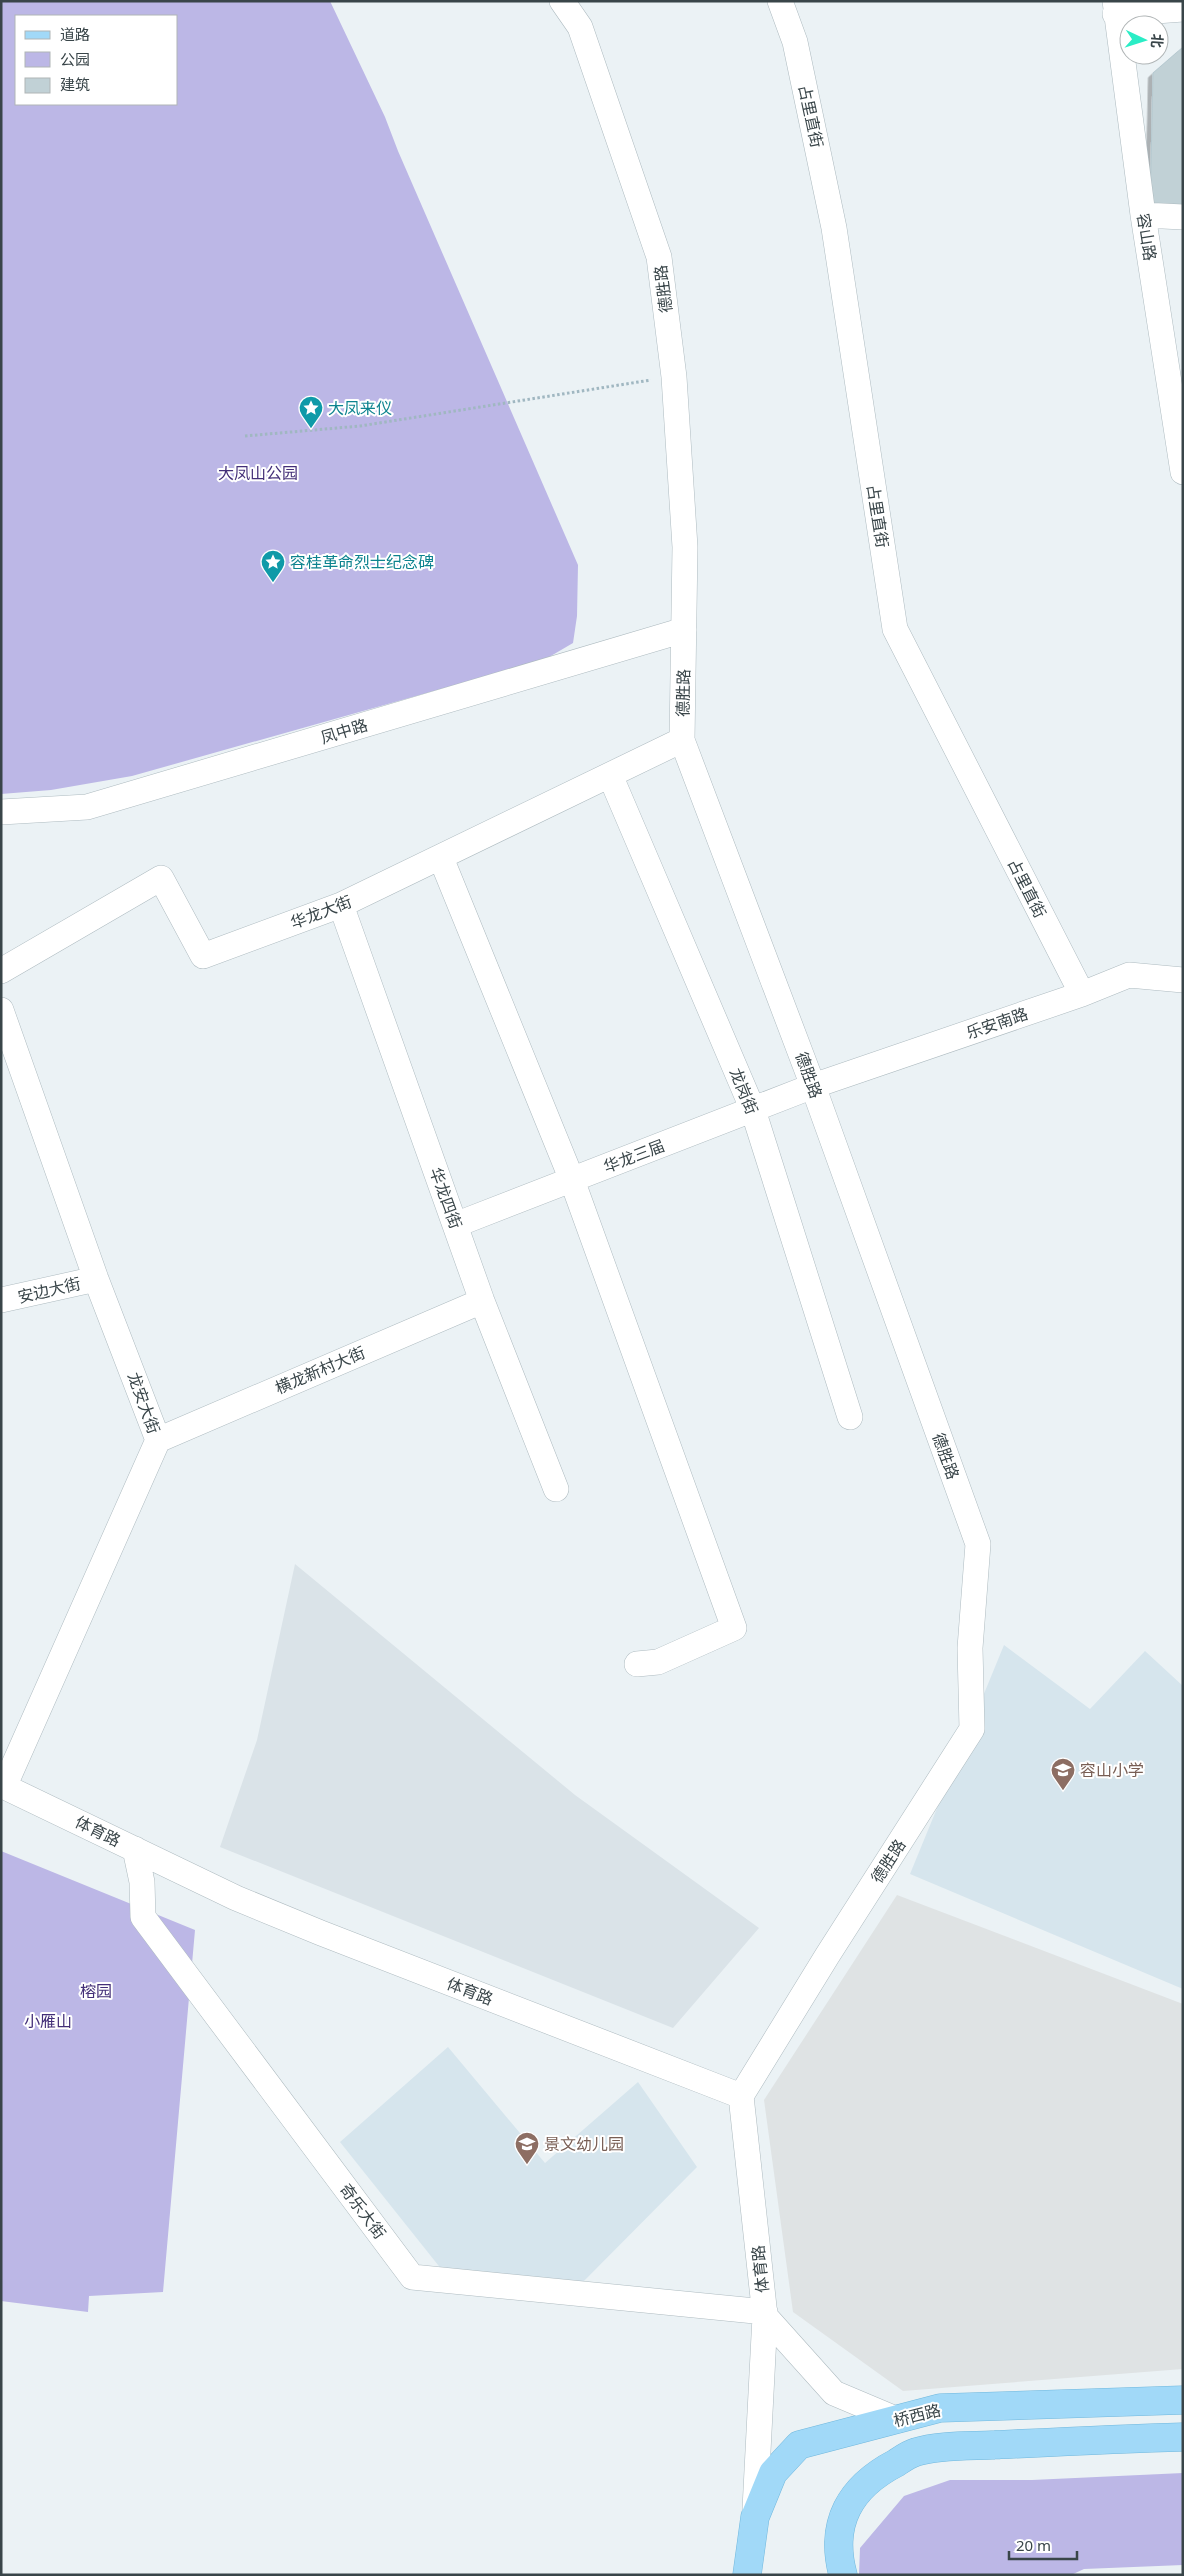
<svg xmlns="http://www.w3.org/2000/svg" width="1184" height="2576" font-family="'Noto Sans','Noto Sans SC',sans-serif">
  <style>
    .residential { fill: #dae3e8 }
    .education { fill: #d6e5ed }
    .green { fill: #bcb7e6; fill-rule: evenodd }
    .parking { fill: #dfe3e4 }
    .building { fill: #c1d1d6; stroke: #b5c9d0; filter: url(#shadow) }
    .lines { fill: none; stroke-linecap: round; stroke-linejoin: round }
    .minor-casing { stroke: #aebbc0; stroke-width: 26 }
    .major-casing { stroke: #71b8dd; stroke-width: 29 }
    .path { stroke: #a0b7c1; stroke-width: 3; stroke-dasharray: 2.5 2.5; stroke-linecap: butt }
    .minor { stroke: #fff; stroke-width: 25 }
    .major { stroke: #a1d9f8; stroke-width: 28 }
    .labels { text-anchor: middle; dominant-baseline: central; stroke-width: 4; stroke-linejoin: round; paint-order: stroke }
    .street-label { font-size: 16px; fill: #394549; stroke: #fff }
    .culture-label { font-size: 16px; fill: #0d838f; stroke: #fff; text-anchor: start }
    .park-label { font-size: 16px; fill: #432f78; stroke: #fff }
    .education-label { font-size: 16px; fill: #785e54; stroke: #fff; text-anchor: start }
  </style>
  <defs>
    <filter id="shadow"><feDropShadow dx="-4.5" dy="4.5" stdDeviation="0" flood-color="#0004"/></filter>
  </defs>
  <rect width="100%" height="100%" fill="#ebf2f5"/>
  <!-- residential -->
  <path class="residential" d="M295 1564 575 1795 759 1928 673 2028 220 1847 257 1740Z"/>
  <!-- education -->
  <path class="education" d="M1004 1645 1090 1709 1145 1651 1183 1686V1989L910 1874Z
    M448 2047 545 2163 638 2082 697 2167 579 2286 442 2270 340 2142Z"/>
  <!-- green -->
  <path class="green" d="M1 1H330L385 117 398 151 578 565 577 616 573 643 544 660 132 776 51 790 1 794ZM16 16H176V104H16Z
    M1 1851 195 1930 163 2292 89 2296 88 2312 1 2301Z
    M1183 2473V2565L1084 2569 1071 2575H859L860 2548 904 2496 950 2480H1032Z"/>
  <!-- parking -->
  <path class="parking" d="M897 1895 1183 2004V2369L903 2391 793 2312 764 2100Z"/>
  <!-- building -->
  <path class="building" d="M1183 47V210H1150L1153 73Z"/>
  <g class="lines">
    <defs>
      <path id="minor" d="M562 1 580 27 659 257 674 377 685 547 682 740 813 1086 978 1544 970 1648 972 1729 827 1956 741 2096
        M780 1 795 42 834 228 895 629 1082 994
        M1115 1 1143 215 1183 472
        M1115 14 1183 9
        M1143 215 1183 217
        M610 775 753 1110 850 1417
        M1 812 87 807 684 630
        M441 858 572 1180 734 1628 658 1662 637 1664
        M341 905 482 1301 556 1489
        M1 971 161 878 203 956 341 905 682 740
        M1 1010 96 1279 158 1440 4 1787
        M455 1225 813 1086 1082 994 1129 975 1183 980
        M1 1300 96 1279
        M158 1440 482 1301
        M1 1785 236 1898 321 1933 741 2096
        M135 1849 142 1882 143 1917 412 2277 765 2312
        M741 2096 765 2316 755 2509
        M765 2316 834 2393 898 2420"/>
      <path id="major" d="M747 2575 755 2517 773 2473 799 2445 940 2408 1183 2400
        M843 2575C829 2523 850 2487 896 2463 902 2459 909 2454 916 2452 937 2445 970 2446 992 2445 1056 2442 1119 2439 1183 2437"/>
    </defs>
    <!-- minor casing -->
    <use href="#minor" class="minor-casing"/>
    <!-- major casing -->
    <use href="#major" class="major-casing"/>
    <!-- path -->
    <path class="path" d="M245 436 360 426 651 380"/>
    <!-- minor -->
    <use href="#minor" class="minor"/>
    <!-- major -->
    <use href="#major" class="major"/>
  </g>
  <!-- icons -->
  <defs>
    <symbol id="sight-pin" viewBox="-11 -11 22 30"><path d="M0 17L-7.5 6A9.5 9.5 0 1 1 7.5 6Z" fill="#0f9aa8" stroke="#fff"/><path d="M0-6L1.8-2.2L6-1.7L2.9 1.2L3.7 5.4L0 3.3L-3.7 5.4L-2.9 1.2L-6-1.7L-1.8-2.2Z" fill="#fff"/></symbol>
    <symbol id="school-pin" viewBox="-11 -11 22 30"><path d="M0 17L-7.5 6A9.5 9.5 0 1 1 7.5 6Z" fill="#8d6e63" stroke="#fff"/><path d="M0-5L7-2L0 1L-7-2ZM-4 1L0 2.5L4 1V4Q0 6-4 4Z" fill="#fff"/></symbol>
  </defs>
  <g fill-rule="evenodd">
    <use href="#sight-pin" x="297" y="394" width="28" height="38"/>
    <use href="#sight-pin" x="259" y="548" width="28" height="38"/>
    <use href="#school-pin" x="1049" y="1756" width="28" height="38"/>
    <use href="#school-pin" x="513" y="2130" width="28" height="38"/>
  </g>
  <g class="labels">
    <!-- street labels -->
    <g class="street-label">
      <text transform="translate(811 116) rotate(78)">占里直街</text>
      <text transform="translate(1147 237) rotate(81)">容山路</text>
      <text transform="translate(663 289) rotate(-97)">德胜路</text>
      <text transform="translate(878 516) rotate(81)">占里直街</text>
      <text transform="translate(683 693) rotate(-89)">德胜路</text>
      <text transform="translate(344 731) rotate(-17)">凤中路</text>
      <text transform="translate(1027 888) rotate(63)">占里直街</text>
      <text transform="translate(321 912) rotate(-21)">华龙大街</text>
      <text transform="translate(997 1023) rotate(-19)">乐安南路</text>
      <text transform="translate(809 1075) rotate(70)">德胜路</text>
      <text transform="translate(744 1091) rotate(68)">龙岗街</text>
      <text transform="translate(634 1156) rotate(-21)">华龙三届</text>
      <text transform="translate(446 1198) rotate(70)">华龙四街</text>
      <text transform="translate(49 1290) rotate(-13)">安边大街</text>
      <text transform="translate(320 1370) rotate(-23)">横龙新村大街</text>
      <text transform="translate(144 1403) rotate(70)">龙安大街</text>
      <text transform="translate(946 1456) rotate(70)">德胜路</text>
      <text transform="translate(98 1831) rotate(26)">体育路</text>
      <text transform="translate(888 1861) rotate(-57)">德胜路</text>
      <text transform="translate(470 1991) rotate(21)">体育路</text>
      <text transform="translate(363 2211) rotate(53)">奇乐大街</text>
      <text transform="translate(760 2269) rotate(-96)">体育路</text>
      <text transform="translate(917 2415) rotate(-14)">桥西路</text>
    </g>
    <!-- culture labels -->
    <g class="culture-label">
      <text x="328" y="408">大凤来仪</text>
      <text x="290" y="562">容桂革命烈士纪念碑</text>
    </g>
    <!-- park labels -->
    <g class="park-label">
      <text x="258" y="473">大凤山公园</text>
      <text x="96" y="1991">榕园</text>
      <text x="48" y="2021">小雁山</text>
    </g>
    <!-- education labels -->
    <g class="education-label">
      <text x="1080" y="1770">容山小学</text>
      <text x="544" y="2144">景文幼儿园</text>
    </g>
  </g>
  <!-- border -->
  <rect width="1184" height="2576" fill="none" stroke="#394549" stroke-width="5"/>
  <!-- legend -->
  <rect x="15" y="15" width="162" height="90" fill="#ffffff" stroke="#b0b5b6"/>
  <rect x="25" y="31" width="25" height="8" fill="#a1d9f8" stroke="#b0b5b6"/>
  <text x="60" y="40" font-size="15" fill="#394549">道路</text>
  <rect x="25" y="52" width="25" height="15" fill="#bcb7e6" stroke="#b0b5b6"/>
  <text x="60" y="65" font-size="15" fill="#394549">公园</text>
  <rect x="25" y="78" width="25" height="15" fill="#c1d1d6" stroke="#b0b5b6"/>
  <text x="60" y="90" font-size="15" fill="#394549">建筑</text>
  <!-- north arrow -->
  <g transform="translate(1144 40) rotate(94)"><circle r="24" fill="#ffffff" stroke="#b0b5b6"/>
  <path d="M0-4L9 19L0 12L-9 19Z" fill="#2aedc6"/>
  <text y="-8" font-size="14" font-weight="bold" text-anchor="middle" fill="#394549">北</text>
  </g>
  <!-- scale -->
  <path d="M1009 2551v8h68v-8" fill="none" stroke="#394549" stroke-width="2.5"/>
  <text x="1016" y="2551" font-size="15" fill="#394549" stroke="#ffffff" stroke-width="4" paint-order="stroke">20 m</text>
</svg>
